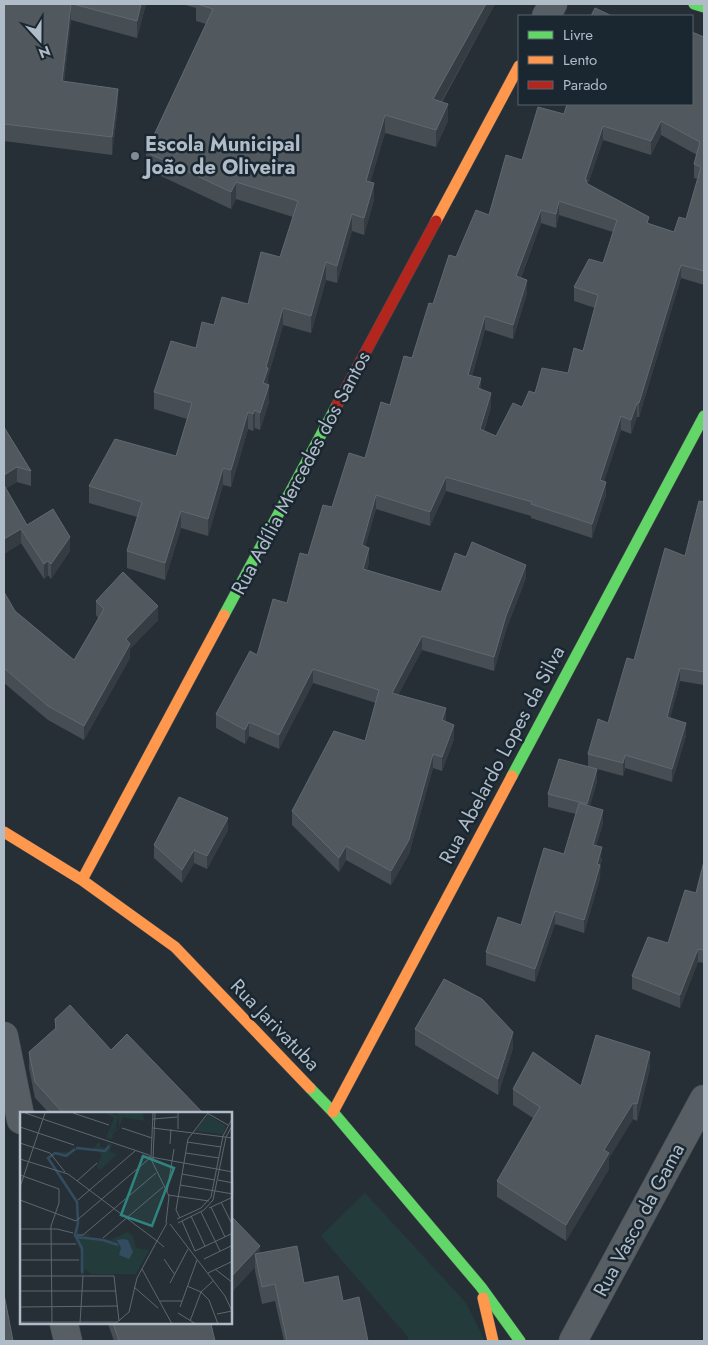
<svg xmlns="http://www.w3.org/2000/svg" width="708" height="1345" font-family="Jost,sans-serif">
  <style>
    .green { fill: #243b3c }
    .lines { fill: none; stroke-linecap: round; stroke-linejoin: round }
    .street-casing { stroke: #454b51; stroke-width: 29 }
    .fast-casing { stroke: #454b51; stroke-width: 12 }
    .slow-casing { stroke: #454b51; stroke-width: 12 }
    .jam-casing { stroke: #454b51; stroke-width: 12 }
    .street { stroke: #575e64; stroke-width: 28 }
    .fast { stroke: #63d668; stroke-width: 11 }
    .slow { stroke: #ff974d; stroke-width: 11 }
    .jam { stroke: #b3261e; stroke-width: 11 }
    .wall { fill: #464d53; fill-rule: evenodd }
    .shaded-wall { fill: #353c42 }
    .building { fill: #51595f; stroke: #606970; fill-rule: evenodd }
    .poi-dot { fill: #808b95; stroke: #1a2731; stroke-width: 2 }
    .labels { text-anchor: middle; dominant-baseline: central; stroke-width: 5; stroke-linejoin: round; paint-order: stroke }
    .poi-label { font-size: 20px; font-weight: bold; fill: #b0bcc8; stroke: #1a2731; text-anchor: start }
    .street-label { font-size: 20px; fill: #b0bcc8; stroke: #1a2731 }
    .inset-river { fill: none; stroke: #334c60; stroke-width: 2.5 }
    .inset-road { fill: none; stroke: #5e6770; stroke-width: 1 }
    .view { fill: #2f8480; fill-opacity: 0.15; stroke: #2f8480; stroke-width: 2.5 }
    .inset-edge { fill: none; stroke: #b0bcc8; stroke-width: 2.5 }
  </style>
  <rect width="100%" height="100%" fill="#272f36"/>
  <!-- green -->
  <path class="green" d="M365 1193 466 1303 485 1341H408V1337L321 1236Z"/>
  <g class="lines">
    <defs>
      <path id="street" d="M546 16 553 4
        M4 1036 21 1120
        M64 1324 68 1341
        M573 1341 704 1099"/>
      <path id="fast" d="M694 4 704 7
        M224 615 337 405
        M512 776 704 416
        M310 1088 333 1112 481 1287 520 1341"/>
      <path id="slow" d="M436 221 519 66
        M4 832 82 880 175 947 310 1088
        M82 880 224 615
        M333 1112 512 776
        M483 1298 493 1341"/>
      <path id="jam" d="M337 405 436 221"/>
    </defs>
    <!-- street casing -->
    <use href="#street" class="street-casing"/>
    <!-- fast casing -->
    <use href="#fast" class="fast-casing"/>
    <!-- slow casing -->
    <use href="#slow" class="slow-casing"/>
    <!-- jam casing -->
    <use href="#jam" class="jam-casing"/>
    <!-- street -->
    <use href="#street" class="street"/>
    <!-- fast -->
    <use href="#fast" class="fast"/>
    <!-- slow -->
    <use href="#slow" class="slow"/>
    <!-- jam -->
    <use href="#jam" class="jam"/>
  </g>
  <!-- wall -->
  <path class="wall" d="M4 4H146L137 38 71 20 64 82 118 106 112 155 4 141Z
    M182 4H495L442 102 448 121 436 147 385 133 370 182 374 200 364 235 352 231 337 283 326 280 311 333 283 325 268 377 269 402 260 430 255 428 253 431 248 429 231 487 223 485 208 536 181 528 165 580 127 568V551L137 517 89 503V486L176 456 187 419 154 409V392L196 348 214 325 248 304 280 257 293 217 236 199 231 209 146 169V152L206 24 196 21V8Z
    M704 37V285L681 278 639 417H637L631 434 621 430 604 481 606 495 592 538 531 518V516L446 491 430 526 376 509 365 546 369 562 367 570 441 592 526 578 506 630 494 671 422 650 398 695 446 722 454 739 442 771 433 768 409 854 391 885 346 860 339 872 292 825V811L365 741 376 703 313 683 279 749 249 736 245 744 216 728V714L257 655 287 603 308 555 332 507 365 458 412 358 433 304 456 257 489 215 522 160 564 114 692 104ZM661 135 697 155 694 164V178L698 179 686 219 674 232 649 224 588 184 603 140 651 155ZM559 215 613 232 603 263 574 287V301L595 308 583 351 568 373 535 393 496 436 484 431 491 407 481 389 472 376 485 330 513 339 527 293 521 278 541 223 556 228Z
    M4 427 31 471V486L17 482 6 488 27 525 70 551 51 579 48 575 44 579 21 543 4 554Z
    M704 502V685L680 681 670 718 686 736 672 782 625 768 623 776 597 769V781L590 806 603 823 596 846 602 860 600 865V878L584 933 555 924 535 982 486 965V952L521 925 564 854 576 814 548 807V794L588 766V754L608 723 634 660 685 556Z
    M4 592 15 611 74 660 98 618 96 615V601L158 620 130 649V658L84 740 48 720 4 683Z
    M228 830 207 869 194 863 182 883 154 858V845Z
    M704 831V847H703V834Z
    M704 861V963L698 962 680 1008 632 989V976L668 943 696 893Z
    M55 1019 111 1050 201 1114H50L35 1098 29 1068V1052L55 1029Z
    M415 1029 513 1048 498 1095 415 1045Z
    M650 1068 637 1121 633 1119 609 1158V1169L566 1241 497 1197V1181L533 1118 513 1105V1089L581 1086Z
    M231 1216 260 1253 304 1283 343 1301 368 1341H284L275 1301 262 1304 255 1271V1267L231 1293Z
    M108 1324H211L114 1341Z"/>
  <!-- shaded-wall -->
  <path class="shaded-wall" d="M71 4V20L62 99V81Z
    M141 4H146L137 38V21Z
    M486 4H495L433 116V99Z
    M118 89V106L112 155V137Z
    M448 104V121L436 147V130Z
    M385 115V133L366 198V181Z
    M661 121V135L651 155V141Z
    M603 126V140L587 187 585 180Z
    M236 182V199L231 209V192Z
    M374 183V200L364 235V218Z
    M559 201V215L556 228V214Z
    M541 210V223L516 290V276Z
    M352 214V231L337 283V266Z
    M326 262V280L311 333V316Z
    M681 265V278L639 417V403Z
    M527 280V293L513 339V325Z
    M283 308V325L268 377V385L263 383 266 367Z
    M485 316V330L468 389V375Z
    M481 378V392L478 388Z
    M269 385V402L260 430V413Z
    M491 393V407L480 443V429Z
    M637 403V417L631 434V420Z
    M255 410V428L253 431V414Z
    M248 412V429L231 487V470Z
    M621 416V430L600 494V480Z
    M17 467V482L4 490V475Z
    M223 468V485L208 536V519Z
    M446 477V491L430 526V512Z
    M606 482V495L592 538V524Z
    M376 495V509L362 559V545Z
    M181 511V528L165 580V563Z
    M21 529V543L4 554V539Z
    M70 537V551L51 579V564Z
    M369 548V562L363 583V569Z
    M48 561V575L44 579V564Z
    M526 565V578L506 630 494 671V657L506 616Z
    M158 606V620L130 649V658L84 740V726L126 639Z
    M422 636V650L392 707V693Z
    M680 668V681L667 730V717Z
    M313 669V683L279 749V735Z
    M446 708V722L442 720Z
    M249 722V736L245 744V730Z
    M686 723V736L672 782V769Z
    M454 725V739L442 771V757Z
    M433 754V768L409 854 391 885V871Z
    M625 755V768L623 776V763Z
    M597 769V781L587 817V804Z
    M603 810V823L593 857V845Z
    M228 818V830L207 869V856Z
    M346 846V860L339 872V858Z
    M602 847 600 878 584 933V920Z
    M194 850V863L182 883V870Z
    M555 911V924L535 982V969Z
    M698 949V962L680 1008V995Z
    M513 1032V1048L498 1095V1079Z
    M650 1052V1068L637 1121V1104Z
    M633 1103V1119L609 1158V1169L566 1241V1225L604 1150Z
    M234 1180V1195L231 1198V1182Z
    M260 1246V1262L255 1254V1267L231 1293V1277Z"/>
  <!-- building -->
  <path class="building" d="M4 4H71L62 81 118 89 112 137 4 124Z
    M73 4H141L137 21Z
    M197 4H486L433 99 448 104 436 130 385 115 366 181 374 183 364 218 352 214 337 266 326 262 311 316 283 308 266 367 268 368 263 383 269 385 260 413 255 410 253 414 248 412 231 470 223 468 208 519 181 511 165 563 127 551 142 502 89 486 115 439 176 456 192 403 154 392 171 341 196 348 202 322 214 325 222 297 248 304 261 252 280 257 298 201 236 182 231 192 146 152 213 9Z
    M595 8 612 16H591Z
    M692 32 704 37V271L681 265 639 403H637L631 420 621 416 600 480 606 482 592 524 531 504 532 502 446 477 430 512 376 495 362 545 369 548 363 569 441 592 455 553 466 557 472 542 526 565 506 616 494 657 422 636 392 693 446 708 442 720 454 725 442 757 433 754 409 840 391 871 346 846 339 858 292 811 334 731 365 741 379 690 313 669 279 735 249 722 245 730 216 714 250 651 257 655 273 599 287 603 300 553 308 555 323 505 332 507 349 453 365 458 381 402 390 405 404 356 412 358 429 303 433 304 449 255 456 257 476 210 489 215 506 155 522 160 538 107 564 114 567 104H692ZM661 121 700 142 694 164 701 167 686 219 679 217 674 232 647 223 649 217 586 183 587 180H585L603 126 651 141ZM559 201 617 220 603 263 589 259 574 287 598 295 583 351 574 348 568 373 542 368 535 393 529 391 522 407 513 403 496 436 480 429 491 393 478 388 481 378 468 375 485 316 513 325 527 280 516 276 541 210 556 214Z
    M4 427 31 471 17 467 4 475Z
    M4 485 27 525 53 509 70 537 51 564 48 561 44 564 21 529 4 539Z
    M699 501 704 502V672L680 668 667 717 686 723 672 769 625 755 623 763 588 754 598 719 608 723 627 658 634 660 665 548 685 556Z
    M123 572 158 606 126 639 130 644 84 726 48 706 4 668V592L15 611 74 660 104 609 96 601Z
    M559 759 597 769 587 804 548 794Z
    M179 797 228 818 207 856 194 850 182 870 154 845Z
    M579 803 603 810 593 845 602 847 597 864 600 865 584 920 555 911 535 969 486 952 498 917 521 925 544 848 564 854Z
    M704 861V950L698 949 680 995 632 976 648 937 668 943 685 890 696 893Z
    M444 979 482 999 513 1032 498 1079 415 1029Z
    M70 1005 111 1050 127 1034 201 1111 198 1114H64L35 1082 29 1052 56 1028 55 1019Z
    M596 1035 650 1052 637 1104 633 1103 604 1150 609 1153 566 1225 497 1181 540 1107 513 1089 533 1052 581 1086Z
    M231 1216 260 1246 231 1277Z
    M297 1246 304 1283 338 1276 343 1301 359 1297 368 1341H287L275 1284 262 1287 255 1254Z
    M4 1294 13 1341H4Z
    M113 1324H211L215 1341H114L119 1340Z"/>
  <!-- markers -->
  <circle class="poi-dot" cx="135" cy="156" r="5"/>
  <g class="labels">
    <!-- poi labels -->
    <g class="poi-label">
      <text x="145" y="144">Escola Municipal<tspan x="145" dy="23">João de Oliveira</tspan></text>
    </g>
    <!-- street labels -->
    <g class="street-label">
      <text transform="translate(301 473) rotate(-62)">Rua Adília Mercedes dos Santos</text>
      <text transform="translate(502 755) rotate(-62)">Rua Abelardo Lopes da Silva</text>
      <text transform="translate(275 1025) rotate(46)">Rua Jarivatuba</text>
      <text transform="translate(639 1220) rotate(-62)">Rua Vasco da Gama</text>
    </g>
  </g>
  <!-- overview -->
  <g transform="translate(20 1112)">
    <rect width="212" height="212" fill="#272f36"/>
    <path d="M85 1 98 3 96 16 91 19 90 21 99 15 98 1H122L125 9 103 5 99 15 93 22 91 28 86 26 94 6ZM188 3 206 14 203 22 175 19ZM80 29V35L86 36 88 31 92 32 90 40 97 42 80 58 76 54 82 44 78 39 58 37 46 45 32 40H52L57 34 73 37ZM59 111 58 125 69 121V125L90 128 107 120 113 124 116 136 129 138 116 162H71L65 157 64 163H61V140L53 122Z" fill="#243b3c"/>
    <path d="M103 127 108 128 113 140 109 147 99 143 101 136 97 128Z" fill="#334c60"/>
    <path class="inset-river" d="M56 36 85 39 89 34M55 37 46 44 35 41 28 46 57 90 58 111 55 123 62 136V161M56 125 83 128 98 133"/>
    <path class="inset-road" d="M5 1 129 43 149 84 146 111M53 1 89 13M187 1 208 13M133 7 157 5M0 15 54 33M102 16 132 26M133 16 213 26M158 17V1M167 30 201 35M0 31 30 41 45 60M150 32 151 17M166 41 199 46M131 45 213 60M131 45 133 1M0 47 48 62 137 129 147 111M133 47 135 1M162 62 195 68M0 63 39 77V91L31 114 32 212M198 68 213 71M57 69 77 51M160 73 213 82M0 75 25 1M147 80 154 37M148 83 189 89M0 88 56 109 130 46M58 88 115 39M201 90 213 114M191 95 205 125M189 96 213 85M181 100 200 139M171 104 185 134M160 106 156 98 168 27 188 1M157 107 181 96 191 85 203 24 213 5M162 109 175 139 213 121M158 111 184 98 193 88 206 25 213 12M150 112 205 184 213 201M0 117H37L53 121M57 123H63L136 61M83 126 143 75M0 132H56M144 147 155 163M184 147 213 133M0 148H59M122 157 152 212M195 157 213 171M188 161 213 149M0 164H94L99 209M150 171 168 137M167 174 181 180 189 188 198 212M114 175 138 196M0 179H96M140 189H162M0 195 98 194M160 195 177 148M158 201 176 212M197 202 212 199M170 209 181 180 193 169M0 210H97M60 211 63 164M95 212 109 200 117 166 137 129 144 135"/>
    <path class="view" d="M123 44 154 56 132 114 101 103Z"/>
    <rect width="212" height="212" class="inset-edge"/>
  </g>
  <!-- border -->
  <rect width="708" height="1345" fill="none" stroke="#b0bcc8" stroke-width="10"/>
  <!-- legend -->
  <rect x="518" y="15" width="175" height="90" fill="#1a2731" stroke="#56636d"/>
  <rect x="528" y="31" width="25" height="8" fill="#63d668" stroke="#56636d"/>
  <text x="563" y="40" font-size="15" fill="#b0bcc8">Livre</text>
  <rect x="528" y="56" width="25" height="8" fill="#ff974d" stroke="#56636d"/>
  <text x="563" y="65" font-size="15" fill="#b0bcc8">Lento</text>
  <rect x="528" y="81" width="25" height="8" fill="#b3261e" stroke="#56636d"/>
  <text x="563" y="90" font-size="15" fill="#b0bcc8">Parado</text>
  <!-- north arrow -->
  <g transform="translate(40 40) rotate(159)" stroke="#1a2731" stroke-width="4" paint-order="stroke">
  <path d="M0-4L9 19L0 12L-9 19Z" fill="#b0bcc8"/>
  <text y="-8" font-size="14" font-weight="bold" text-anchor="middle" fill="#b0bcc8">N</text>
  </g>
</svg>
